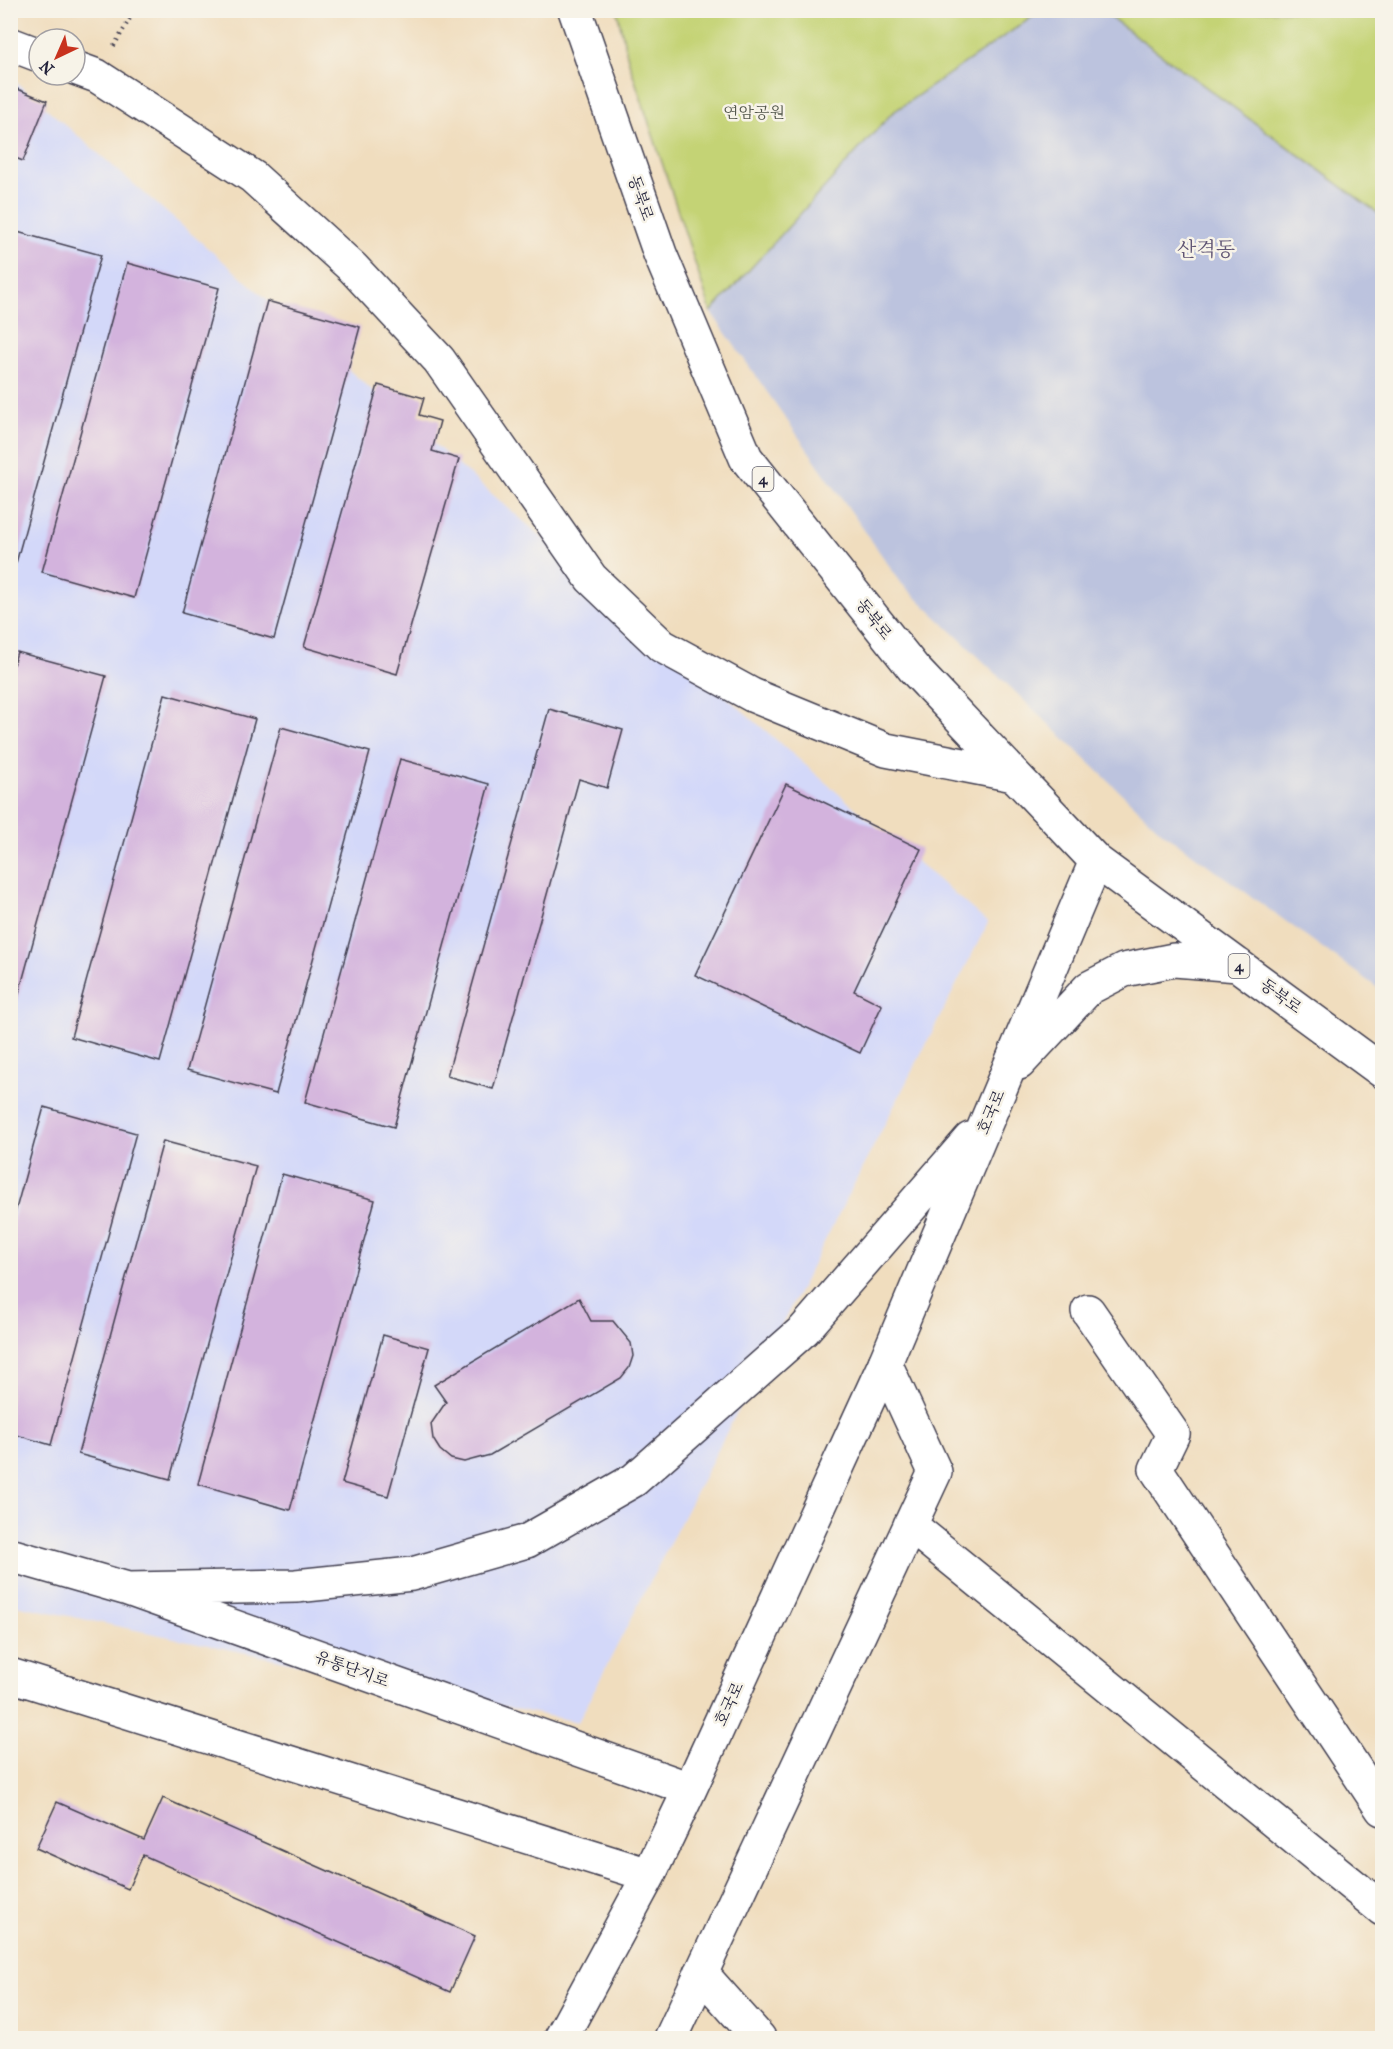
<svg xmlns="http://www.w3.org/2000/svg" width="1393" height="2049" font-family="'IM FELL French Canon','Noto Serif KR',serif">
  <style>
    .built { fill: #d3d8f9 }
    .industrial { fill: #bcc3de }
    .green { fill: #c4d375; stroke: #737a58; stroke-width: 1.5 }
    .building { fill: #d3b3dd }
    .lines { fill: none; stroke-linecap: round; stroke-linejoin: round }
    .minor-casing { stroke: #413e4f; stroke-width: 36 }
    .major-casing { stroke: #413e4f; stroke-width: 36 }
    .path { stroke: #413e4f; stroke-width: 4; stroke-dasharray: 1.5 4.5; stroke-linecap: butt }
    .minor { stroke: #fff; stroke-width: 33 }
    .major { stroke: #fff; stroke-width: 33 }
    .labels { text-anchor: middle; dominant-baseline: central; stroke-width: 5; stroke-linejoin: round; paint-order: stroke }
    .shield { fill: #f7f3e8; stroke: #62616f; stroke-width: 1.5 }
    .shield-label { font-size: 15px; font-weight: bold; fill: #22223b }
    .park-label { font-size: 16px; fill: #53574c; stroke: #f7f3e8 }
    .street-label { font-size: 16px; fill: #22223b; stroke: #f7f3e8 }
    .quarter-label { font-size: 20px; fill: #605574; stroke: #f7f3e8 }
  </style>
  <rect width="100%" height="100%" fill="#f7f3e8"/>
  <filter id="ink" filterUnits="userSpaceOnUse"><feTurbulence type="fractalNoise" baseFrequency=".0167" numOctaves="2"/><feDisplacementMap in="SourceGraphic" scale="12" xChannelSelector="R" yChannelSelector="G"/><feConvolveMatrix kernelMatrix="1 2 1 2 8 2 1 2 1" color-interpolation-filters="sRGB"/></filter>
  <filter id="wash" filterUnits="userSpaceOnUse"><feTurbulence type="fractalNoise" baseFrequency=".008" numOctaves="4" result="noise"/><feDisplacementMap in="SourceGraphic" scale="24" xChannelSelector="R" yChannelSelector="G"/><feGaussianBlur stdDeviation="1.35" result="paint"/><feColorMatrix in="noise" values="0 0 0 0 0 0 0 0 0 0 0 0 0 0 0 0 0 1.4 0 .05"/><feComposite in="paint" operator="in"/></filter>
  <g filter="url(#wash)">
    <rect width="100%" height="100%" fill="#f0ddbe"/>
    <!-- built -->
    <path class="built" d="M10 77 988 923 578 1722 11 1604Z"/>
    <!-- industrial -->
    <path class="industrial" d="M1041 11H1102L1382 216V991L1161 831 902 584 711 312 892 113Z"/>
    <!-- green -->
    <path class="green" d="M617 11V10L1041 11 892 113 711 312 628 59Z
      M1102 11H1382V216Z"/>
    <g id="blocks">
      <!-- building -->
      <path class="building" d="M10 86 47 101 23 161 10 156Z
        M10 230 101 255 16 563 10 561Z
        M127 263 219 288 134 598 42 572Z
        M267 301 360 327 274 639 182 613Z
        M378 385 424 398 419 415 440 421 432 451 459 459 397 674 304 647Z
        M17 652 106 676 11 1022 10 675Z
        M165 694 255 719 160 1062 71 1037Z
        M549 709 623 730 607 788 579 779 493 1089 447 1076Z
        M281 727 370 752 276 1094 187 1070Z
        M400 759 489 784 394 1127 305 1102Z
        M786 784 921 849 854 991 882 1005 860 1053 695 975Z
        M44 1107 136 1133 51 1445 10 1433V1231Z
        M163 1141 256 1166 170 1479 78 1454Z
        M282 1174 375 1200 290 1510 198 1484Z
        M579 1298 591 1321H613L631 1343 633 1356 629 1368 621 1378 490 1455 464 1462 451 1459 440 1450 433 1439 431 1424 446 1402 434 1385Z
        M383 1335 429 1348 388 1496 342 1483Z
        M163 1798 475 1936 450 1992 143 1855 128 1889 36 1848 57 1802 144 1840Z"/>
    </g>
  </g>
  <g filter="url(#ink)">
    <use href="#blocks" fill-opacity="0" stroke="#413e4f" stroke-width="1.5"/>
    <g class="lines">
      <defs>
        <path id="minor" d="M10 44 39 55
          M75 68 97 76 253 177 353 268 439 360 591 578 662 646 752 695 886 750 1014 775
          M1088 1311 1173 1434 1156 1469 1382 1809
          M910 1525 1382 1909
          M701 1973 759 2038
          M671 2038 935 1472 885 1363"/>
        <path id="major" d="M575 10 660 254 746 458 914 669 1096 861 1382 1071
          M1019 1063 1089 988 1124 970 1174 960 1238 965
          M10 1555 128 1589 690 1789
          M128 1589 296 1586 412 1574 527 1541 634 1480 804 1330 970 1139
          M10 1675 649 1875
          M561 2038 649 1875 690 1789 885 1363 1096 861"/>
      </defs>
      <!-- minor casing -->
      <use href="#minor" class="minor-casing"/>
      <!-- major casing -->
      <use href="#major" class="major-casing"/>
      <!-- path -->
      <path class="path" d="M114 46 135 10"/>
      <!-- minor -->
      <use href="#minor" class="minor"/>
      <!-- major -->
      <use href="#major" class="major"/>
    </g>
  </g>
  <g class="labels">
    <!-- shield labels -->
    <g class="shield">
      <rect x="752.5" y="467" width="21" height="24" rx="4.5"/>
      <rect x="1228.5" y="954" width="21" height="24" rx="4.5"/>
    </g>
    <g class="shield-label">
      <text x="763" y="479">4</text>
      <text x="1239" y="966">4</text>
    </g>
    <!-- park labels -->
    <g class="park-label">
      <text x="754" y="112">연암공원</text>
    </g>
    <!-- street labels -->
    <g class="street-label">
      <text transform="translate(641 198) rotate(71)">동북로</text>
      <text transform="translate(874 619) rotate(52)">동북로</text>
      <text transform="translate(1281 996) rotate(36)">동북로</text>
      <text transform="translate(991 1112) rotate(-67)">호국로</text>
      <text transform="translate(352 1669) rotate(20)">유통단지로</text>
      <text transform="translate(729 1704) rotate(-65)">호국로</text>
    </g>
    <!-- quarter labels -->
    <g class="quarter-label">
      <text x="1206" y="249">산격동</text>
    </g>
  </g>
  <!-- margin -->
  <rect width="1393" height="2049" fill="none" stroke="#f7f3e8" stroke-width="36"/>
  <!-- north arrow -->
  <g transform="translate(57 57) rotate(224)"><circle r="28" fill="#f7f3e8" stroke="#a29fa3" stroke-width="1.5"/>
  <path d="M0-4.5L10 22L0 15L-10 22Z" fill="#c8321e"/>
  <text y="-9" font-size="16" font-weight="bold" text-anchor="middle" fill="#22223b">N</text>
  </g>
</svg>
